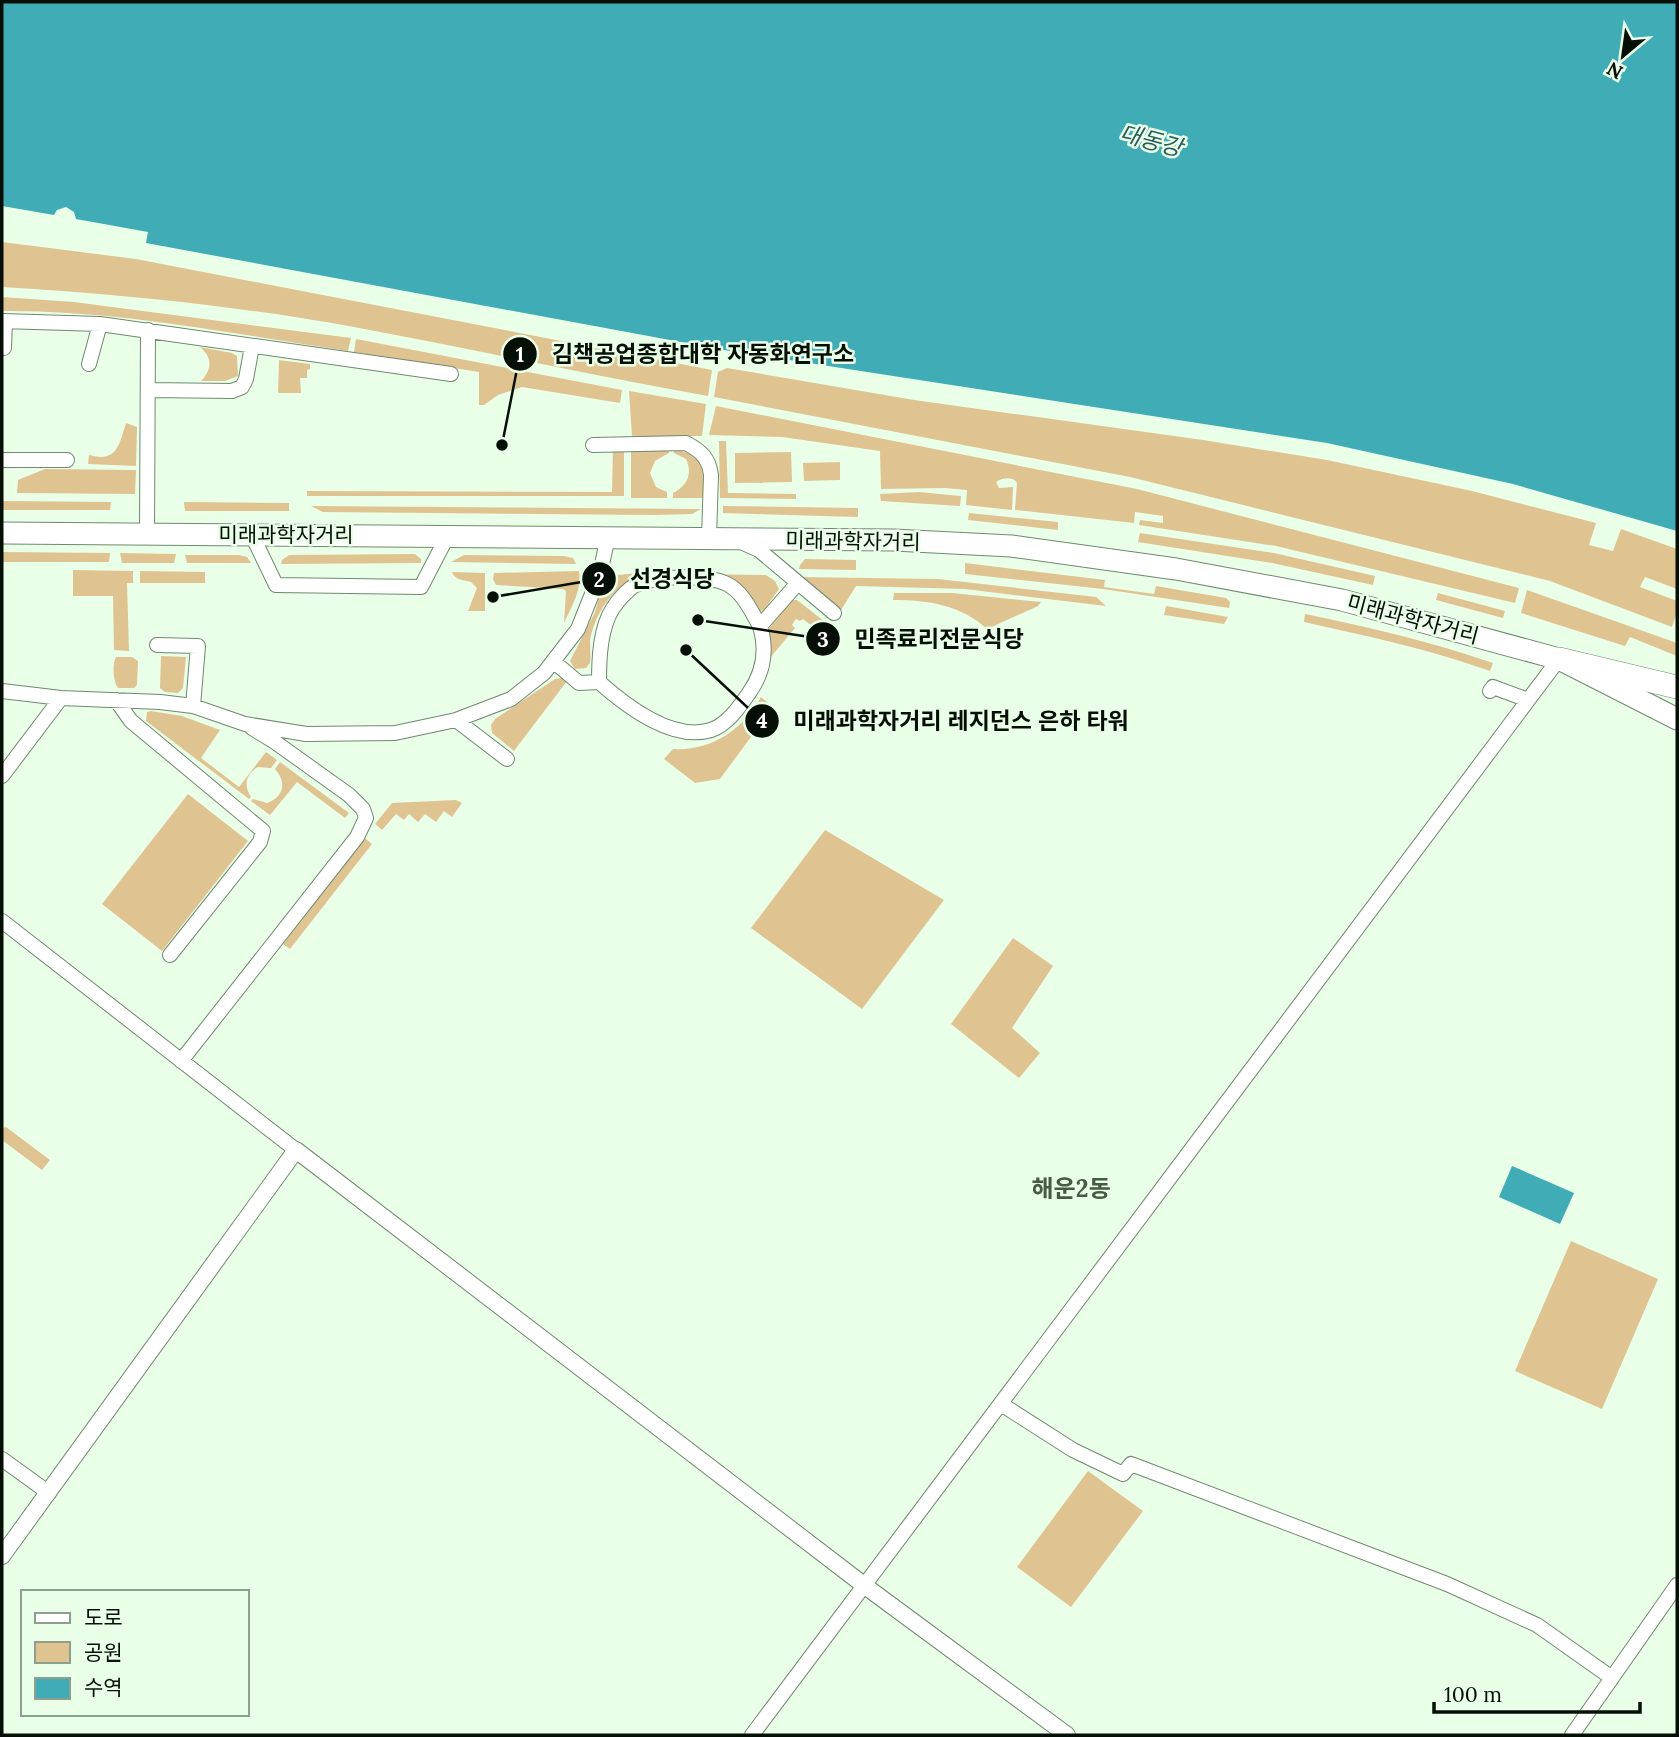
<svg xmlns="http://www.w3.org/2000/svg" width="1679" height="1737" font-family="Lora,'Noto Sans KR',serif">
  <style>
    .green { fill: #dfc492 }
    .water { fill: #40acb6 }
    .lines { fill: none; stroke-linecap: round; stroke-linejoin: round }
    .minor-casing { stroke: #70896e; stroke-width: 16 }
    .tertiary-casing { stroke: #70896e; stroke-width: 18 }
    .primary-casing { stroke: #70896e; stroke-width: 23 }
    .trunk-casing { stroke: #70896e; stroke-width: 24 }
    .minor { stroke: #fff; stroke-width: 14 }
    .tertiary { stroke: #fff; stroke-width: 16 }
    .primary { stroke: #fff; stroke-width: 21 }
    .trunk { stroke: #fff; stroke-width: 23 }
    .labels { text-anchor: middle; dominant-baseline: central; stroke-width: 5; stroke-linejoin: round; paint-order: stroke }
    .street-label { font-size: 21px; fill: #060f06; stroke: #e9ffe7 }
    .water-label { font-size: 23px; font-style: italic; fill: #2b5a5e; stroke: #e9ffe7 }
    .quarter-label { font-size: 24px; font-weight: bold; fill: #455c43; stroke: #e9ffe7 }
    .leader { fill: none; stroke: #060f06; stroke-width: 2.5 }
    .callout-dot { fill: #060f06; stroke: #e9ffe7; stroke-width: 2.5 }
    .mark-label { font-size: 21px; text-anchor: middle; font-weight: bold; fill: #fff }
    .callout-label { font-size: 23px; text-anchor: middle; font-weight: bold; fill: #060f06; stroke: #e9ffe7; stroke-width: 5; stroke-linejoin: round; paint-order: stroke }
  </style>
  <rect width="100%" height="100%" fill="#e9ffe7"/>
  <!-- green -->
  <path class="green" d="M2 242 136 259 712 370 708 396C589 375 472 349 354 327 238 306 119 294 2 287Z
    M2 297 74 302 351 338 348 351C233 334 118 310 2 311Z
    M356 339 622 390 620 403 522 387 498 395 484 405H479V372L354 352Z
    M200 347 232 353 237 356 238 376 225 381H201C212 369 213 358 200 347Z
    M279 360 310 364V369L307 370V378H300L301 393H278Z
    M727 368 914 400 1203 440 1327 460 1472 491 1596 523 1589 545 1613 551 1621 529 1677 549V589L1645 577 1640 587 1677 601V612L1672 627 1550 581 1130 477 714 397 718 372Z
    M629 391 706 404 702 436H632Z
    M716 406 1137 489 1519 588 1515 603 1276 546 1139 525 1140 520 1163 523V516L1135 512 1134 523 1015 510 1017 483C1013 476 1002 478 996 482L999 488 1013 487 1012 510 966 505 967 490 945 488 881 489 880 451 782 437 709 435Z
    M126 423 137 427 136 466 88 464 89 455C117 463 119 445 126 423Z
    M719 441H726L728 493 796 494V499L720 498Z
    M613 448H624V496H307V491L612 492Z
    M631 449 669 450V453L655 461 650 473 656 487 667 492V498H631Z
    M674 450C705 452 704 472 703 498H673V493C687 486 693 474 686 459L674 453Z
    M791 452 792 482 735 483V453Z
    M840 462V480L804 481 803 463Z
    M45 469 136 470 135 494 17 493 18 480Z
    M919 492 961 496 960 506 881 501 880 494Z
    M2 501 111 502 110 510H2Z
    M184 502 289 503V511H185Z
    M311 506 701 509 692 514 656 515 323 512Z
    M723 506 858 508V517L723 513Z
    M969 513 1058 522V530L968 520Z
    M1140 533 1274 553 1375 576 1373 585 1272 563 1138 542Z
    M2 552 110 553 109 562H2Z
    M120 553 176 554 174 563H122Z
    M415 554 421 559V563L281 564 282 560 289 555Z
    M185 555H239L247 557 251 563H187Z
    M464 555 564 556 573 558 576 564 451 562Z
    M805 559 856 560V570L799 569 800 565Z
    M965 563 1105 580 1104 587 1154 594 1156 586 1226 598 1230 602 1229 608 1103 589 965 574Z
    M73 570 133 571V583H127L129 651 114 650 113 596H73Z
    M140 571 205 572V583H140Z
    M579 571C582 590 572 606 564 623L566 591 563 589 496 585 493 579 494 573Z
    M452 572 485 573V611H468L477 588 471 582C463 580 455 580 452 572Z
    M638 573 674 574C663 575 646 572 636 577 612 588 594 615 590 641 590 648 591 656 590 663L586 668 575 669 570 661 595 612 604 579 607 576Z
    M687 574 766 575 775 581 779 589 764 610 760 611 746 595Z
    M800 577 938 579 1096 597 1106 606 965 589 856 586 841 610Z
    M1527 590 1677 643V656L1630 637 1625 646 1521 613Z
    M894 593H952L1041 602 1038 606 987 629C961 605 928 600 893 600Z
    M1438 593 1505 611 1503 618 1436 600Z
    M792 600H797L829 625 822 634 803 619 800 621 796 619 792 625 795 628 770 658 766 632Z
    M1166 606 1228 617 1224 624 1164 615Z
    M1305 614C1369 627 1432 642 1493 663L1490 671C1429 649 1366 636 1304 622Z
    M161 656 186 657 183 688 178 693 165 692 160 688Z
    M116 657H132L138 661 137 685 134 688H118C113 681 112 664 116 657Z
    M561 678 567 681 514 751 492 733 491 725 495 719 555 679Z
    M761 697 773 707 720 779 695 783 664 759 673 749C711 751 743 730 761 697Z
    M151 711 182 716 220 730 201 758 239 787 266 752 277 760 271 768 258 767C246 774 243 785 251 797L249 799 146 721 147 712Z
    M280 762 349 813 345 818 297 782 270 815 251 801 253 799 267 803C284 797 287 782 275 769Z
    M188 794 248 841 162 951 102 904Z
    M456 800 462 803 452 817 444 811 436 822 425 814 418 822 409 814 404 820 396 814 382 830 375 824 392 803Z
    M825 830 944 900 862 1009 751 928Z
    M365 838 372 844 290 949 283 944Z
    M1013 938 1053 966 1012 1028 1040 1053 1019 1078 951 1024Z
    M6 1127 50 1160 42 1170 2 1140V1128Z
    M1571 1241 1658 1279 1602 1409 1515 1371Z
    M1088 1471 1143 1511 1071 1607 1017 1567Z"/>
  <!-- water -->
  <path class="water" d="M2 2H1677V531L1513 484 1327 443 724 350 146 243 148 232 76 219 74 212 66 207 57 210 54 215 2 206Z
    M1512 1166 1574 1193 1560 1224 1499 1197Z"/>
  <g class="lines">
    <defs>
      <path id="minor" d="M2 321 100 324 451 374
        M4 348 5 321
        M89 364 100 324
        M148 390 232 391 242 387 246 379 252 346
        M593 445 686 443C701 451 709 458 711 475L709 538
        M2 460H67
        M147 533 148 330
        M251 533 276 585 421 587 448 535
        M741 542 759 550 834 613
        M157 645 198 646 193 706
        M553 661 579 683 599 682C626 706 672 742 711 730 727 725 740 706 749 693 764 672 767 649 760 626L797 584
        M599 682C599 659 600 628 613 608 617 602 625 593 631 588 648 575 708 574 727 584 743 592 751 611 760 626
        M2 691 61 698
        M1490 691 1493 687 1528 700
        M116 700 131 721 263 831 260 842 170 955
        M456 720 507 759
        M2 776 61 698 160 702 193 706 245 724 306 734 395 733 456 720 511 699 544 673 578 629 600 574 608 536
        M2 921 296 1150
        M181 1061 357 837 366 818 363 809 349 795 275 742 252 728
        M1001 1404 1073 1450 1123 1474 1131 1464 1447 1584 1537 1625 1612 1678
        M2 1459 49 1493
        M752 1735 1559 659
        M1572 1735 1677 1585"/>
      <path id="tertiary" d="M2 1556 296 1150 865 1586 1067 1735"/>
      <path id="primary" d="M2 533 894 540 1011 546 1176 569 1342 600 1559 659 1677 719"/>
      <path id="trunk" d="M1559 659 1677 687"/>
    </defs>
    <!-- minor casing -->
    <use href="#minor" class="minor-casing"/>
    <!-- tertiary casing -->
    <use href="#tertiary" class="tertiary-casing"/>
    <!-- primary casing -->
    <use href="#primary" class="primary-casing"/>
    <!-- trunk casing -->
    <use href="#trunk" class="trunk-casing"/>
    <!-- minor -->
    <use href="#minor" class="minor"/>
    <!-- tertiary -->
    <use href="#tertiary" class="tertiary"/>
    <!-- primary -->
    <use href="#primary" class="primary"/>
    <!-- trunk -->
    <use href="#trunk" class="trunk"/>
  </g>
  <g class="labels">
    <!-- street labels -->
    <g class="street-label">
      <text x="286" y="534">미래과학자거리</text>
      <text transform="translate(853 541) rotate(1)">미래과학자거리</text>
      <text transform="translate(1413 619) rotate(15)">미래과학자거리</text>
    </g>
    <!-- water labels -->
    <g class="water-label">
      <text transform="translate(1151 140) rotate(15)">대동강</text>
    </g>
    <!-- quarter labels -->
    <g class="quarter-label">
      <text x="1071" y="1188">해운2동</text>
    </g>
  </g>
  <!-- callouts -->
  <path class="leader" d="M502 445L520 354M493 597L599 579M698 620L823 639M686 650L762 721"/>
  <g class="callout-dot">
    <circle cx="502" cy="445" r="7"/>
    <circle cx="493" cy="597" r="7"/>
    <circle cx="698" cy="620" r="7"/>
    <circle cx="686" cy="650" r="7"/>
    <circle cx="520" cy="354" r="18"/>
    <circle cx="599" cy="579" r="18"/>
    <circle cx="823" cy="639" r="18"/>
    <circle cx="762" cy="721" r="18"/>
  </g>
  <g class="mark-label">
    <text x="520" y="362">1</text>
    <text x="599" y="587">2</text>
    <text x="823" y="647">3</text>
    <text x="762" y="728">4</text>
  </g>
  <g class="callout-label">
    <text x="703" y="362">김책공업종합대학 자동화연구소</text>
    <text x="672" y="587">선경식당</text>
    <text x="939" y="647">민족료리전문식당</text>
    <text x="961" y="729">미래과학자거리 레지던스 은하 타워</text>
  </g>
  <!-- border -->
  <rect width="1679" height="1737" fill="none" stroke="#060f06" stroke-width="7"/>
  <!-- legend -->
  <rect x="21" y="1590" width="228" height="126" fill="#e9ffe7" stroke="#8e9f8d" stroke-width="2"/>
  <rect x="35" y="1613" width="35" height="10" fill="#ffffff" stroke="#8e9f8d" stroke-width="2"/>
  <text x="84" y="1625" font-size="21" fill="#060f06">도로</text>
  <rect x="35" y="1642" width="35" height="21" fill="#dfc492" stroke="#8e9f8d" stroke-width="2"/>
  <text x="84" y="1660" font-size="21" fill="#060f06">공원</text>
  <rect x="35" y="1678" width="35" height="21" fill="#40acb6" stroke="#8e9f8d" stroke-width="2"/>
  <text x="84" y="1695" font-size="21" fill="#060f06">수역</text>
  <!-- north arrow -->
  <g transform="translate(1623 56) rotate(209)" stroke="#e9ffe7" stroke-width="5" paint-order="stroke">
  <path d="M0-5L12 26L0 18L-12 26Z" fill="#060f06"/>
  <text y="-10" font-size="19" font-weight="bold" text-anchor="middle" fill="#060f06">N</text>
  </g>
  <!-- scale -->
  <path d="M1434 1702v10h206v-10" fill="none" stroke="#060f06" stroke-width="3.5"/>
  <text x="1444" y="1702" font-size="21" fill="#060f06" stroke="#e9ffe7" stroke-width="5" paint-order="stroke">100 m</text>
</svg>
